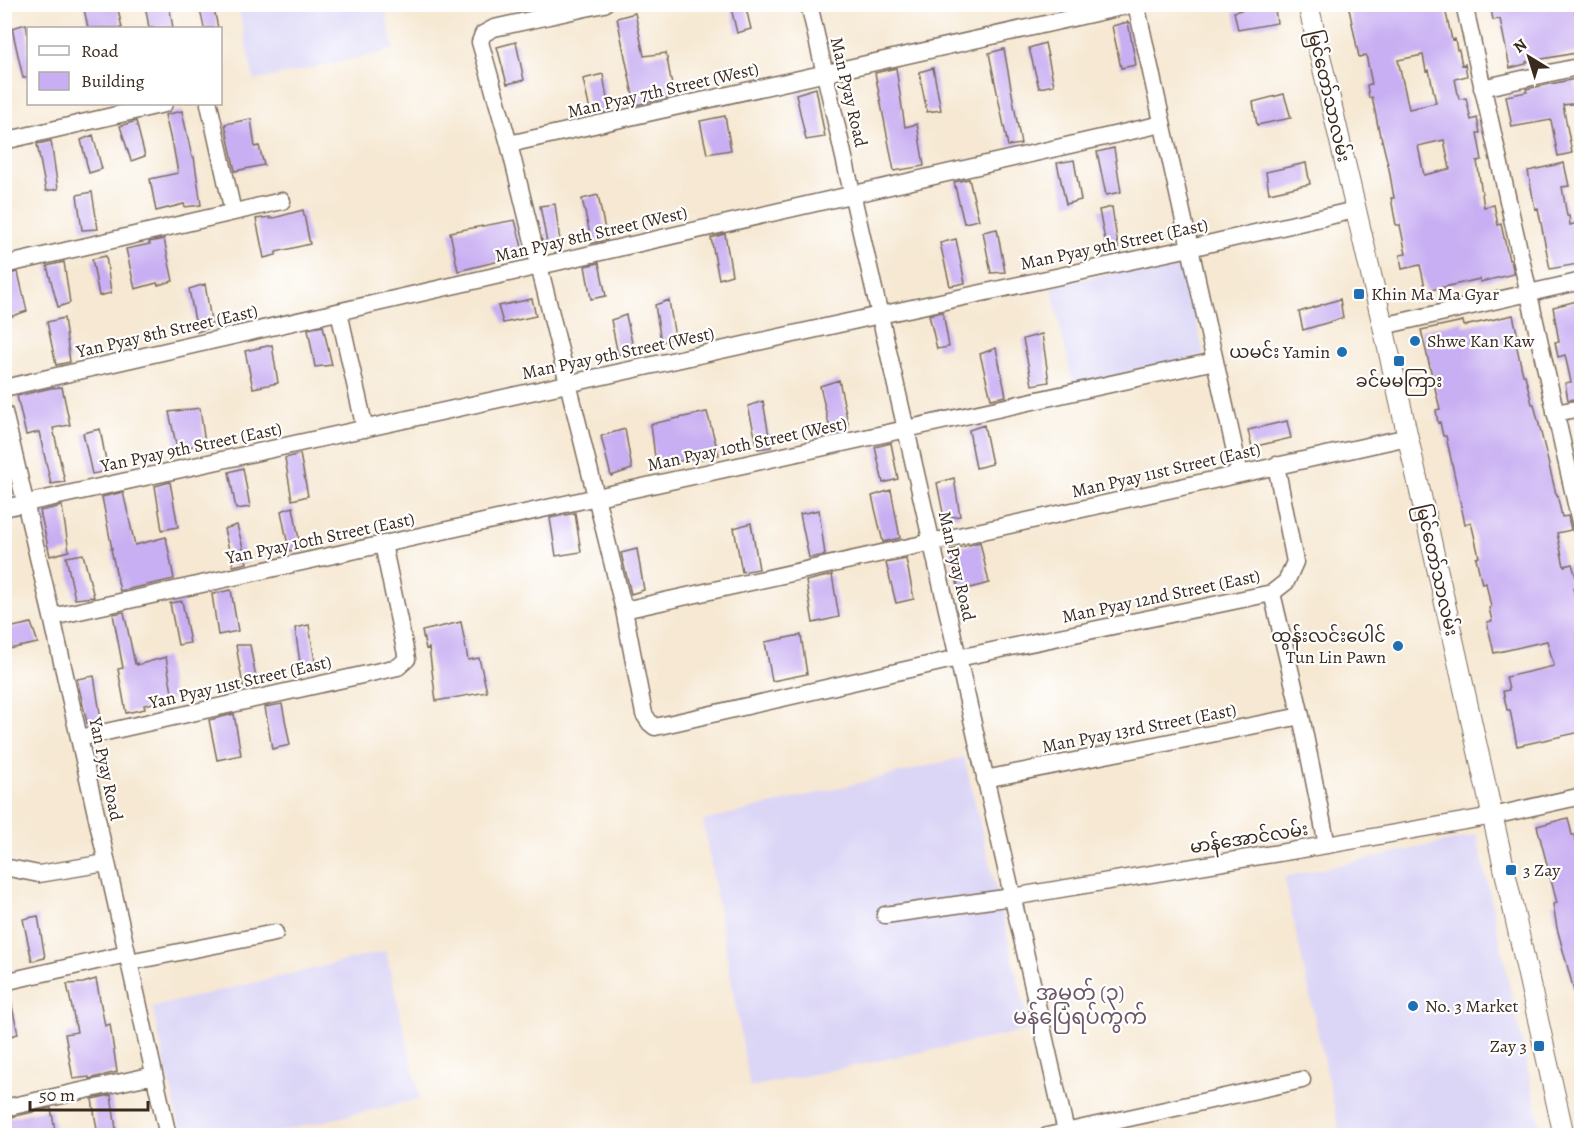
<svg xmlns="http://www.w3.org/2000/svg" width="1586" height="1140" font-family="Alegreya,'Noto Sans Myanmar',serif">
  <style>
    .built { fill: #dcd6f6 }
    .building { fill: #c8aef2; fill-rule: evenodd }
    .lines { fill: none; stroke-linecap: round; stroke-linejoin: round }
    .minor-casing { stroke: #7c6c5d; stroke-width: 19 }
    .major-casing { stroke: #7c6c5d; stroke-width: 22 }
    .minor { stroke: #fff; stroke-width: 16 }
    .major { stroke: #fff; stroke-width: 20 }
    .poi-dot { fill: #1f6fb2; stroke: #fff; stroke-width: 2 }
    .labels { text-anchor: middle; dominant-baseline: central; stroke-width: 4.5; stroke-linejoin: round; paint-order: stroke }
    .street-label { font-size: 18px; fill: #3b2a1e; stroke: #fff }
    .poi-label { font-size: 18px; fill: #3b2a1e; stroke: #fff; text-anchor: start }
    .quarter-label { font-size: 21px; fill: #6c5868; stroke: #fff }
  </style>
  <rect width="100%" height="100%" fill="#fff"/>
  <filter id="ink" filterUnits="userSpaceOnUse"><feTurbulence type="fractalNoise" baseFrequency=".0167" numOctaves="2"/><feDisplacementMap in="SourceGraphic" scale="12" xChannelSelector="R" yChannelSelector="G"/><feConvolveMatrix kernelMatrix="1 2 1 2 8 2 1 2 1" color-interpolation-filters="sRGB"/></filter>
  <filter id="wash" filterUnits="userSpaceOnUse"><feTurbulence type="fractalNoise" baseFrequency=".008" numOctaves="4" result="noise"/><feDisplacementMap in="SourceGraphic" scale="24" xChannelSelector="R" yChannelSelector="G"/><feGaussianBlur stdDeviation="1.35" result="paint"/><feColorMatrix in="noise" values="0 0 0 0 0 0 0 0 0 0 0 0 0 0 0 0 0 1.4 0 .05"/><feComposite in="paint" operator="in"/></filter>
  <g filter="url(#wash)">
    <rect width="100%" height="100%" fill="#f6e8d2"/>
    <!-- built -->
    <path class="built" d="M238 5H384L394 50 254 81Z
      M1182 257 1204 355 1073 385 1051 286Z
      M964 757 1030 1030 750 1087 703 821Z
      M1477 835 1542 1135H1340L1284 877Z
      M386 951 420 1099 265 1135H182L152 1007Z"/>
    <g id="blocks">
      <!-- building -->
      <path class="building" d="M83 4H117L122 28H88Z
        M145 4H169L173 28H149Z
        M199 4H213L218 28H204Z
        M730 4H745L751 29 737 33Z
        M1262 4H1274L1277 23 1238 30 1234 12Z
        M1348 4H1444L1452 40 1455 39 1457 50H1459L1462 65 1465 64 1467 76 1455 79 1459 99 1466 98 1471 120 1477 118 1480 133H1477L1482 160 1477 161 1484 207 1494 205 1498 225 1501 224 1509 260H1511L1514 274 1480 282V279L1426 291 1420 265 1402 269 1400 255 1406 254 1400 225H1396L1391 198H1394L1389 169 1381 136H1380L1372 97 1369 98 1367 85 1372 84 1366 55 1359 57ZM1423 55 1426 71 1429 70 1436 103 1409 109 1398 60ZM1444 140 1450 169 1424 175 1418 146Z
        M1490 4H1574L1575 13 1581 12V52L1526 62V64L1510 68 1500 19 1493 20Z
        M635 13 644 56 666 53 674 96 635 105 617 18Z
        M1128 22 1136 65 1121 68 1112 26Z
        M26 24 28 36V78H23L12 28Z
        M516 42 524 80 507 84 497 47Z
        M1045 43 1054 85 1039 88 1029 48Z
        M1004 49 1021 144 1008 146 989 53Z
        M896 68 905 127 917 124 924 166 894 171 875 73Z
        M933 68 941 110 927 112 919 72Z
        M603 74 609 111 591 115 583 79Z
        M1575 79 1579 103 1563 105 1572 153 1558 156 1551 120 1512 127 1506 96 1527 92 1526 89Z
        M816 88 825 137 806 140 796 94Z
        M1284 94 1291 118 1257 125 1253 102Z
        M182 111 192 157H194L201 205 185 207 184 204 156 211 150 179 178 173 173 145H172L165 115Z
        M725 116 731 150 707 154 700 121Z
        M251 119 255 147 259 146 264 165 235 171 225 124Z
        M136 121 145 156 131 161 120 126Z
        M93 135 102 169 89 173 81 140Z
        M51 141 58 189 46 191 37 144Z
        M1114 148 1121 192 1106 195 1097 152Z
        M1074 160 1081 200 1066 204 1057 163Z
        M1306 163 1310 184 1269 193 1266 172Z
        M1564 163 1569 186 1562 187 1567 216H1569L1570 225 1581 222V258L1577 259 1578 264 1550 269 1538 208 1535 209 1528 171Z
        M969 179 979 220 964 223 954 182Z
        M92 192 98 229 82 230 77 195Z
        M598 195 607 240 592 243 582 199Z
        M555 204 560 241 547 243 540 206Z
        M1112 207 1119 253 1108 255 1099 210Z
        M303 210 310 244 276 252V255L264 258 256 219 270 217V219Z
        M515 220 524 255 458 271 450 232Z
        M997 229 1005 272 991 273 983 232Z
        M725 234 732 275 719 279 711 238Z
        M164 239 173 281 158 285 157 283 135 289 126 249 150 244 149 242Z
        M956 239 965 283 950 286 940 243Z
        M106 256 111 293 99 296 92 259Z
        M64 262 70 303 58 307 47 266Z
        M599 263 606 296 591 299 585 266Z
        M18 272 27 311 4 319V275Z
        M205 284 212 327 197 332 189 289Z
        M532 299 536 316 503 323 498 306Z
        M1340 299 1343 318 1303 330 1299 312Z
        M669 300 675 338 661 342 655 305Z
        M1581 300V398L1568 400 1565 383 1571 382 1565 355 1558 357 1555 342H1559L1553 307Z
        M943 312 949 347 937 349 929 315Z
        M626 315 634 352 618 355 611 320Z
        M1513 315 1519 342 1516 343 1523 375H1525L1532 404H1534L1556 494H1557L1562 517 1568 516 1571 530 1557 533 1564 566 1572 564 1579 587 1573 588 1581 621V732L1517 746 1510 710H1507L1503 691 1509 690 1506 677 1554 666 1547 641 1494 653 1487 622 1492 621 1489 608 1491 607 1486 583 1482 584 1476 558 1479 557 1471 522 1465 524 1446 436H1443L1440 422 1438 423 1436 410 1440 409 1421 330 1463 321 1464 326Z
        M64 318 70 362 56 365 47 322Z
        M323 326 332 365 315 367 308 329Z
        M1042 334 1049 382 1032 385 1023 339Z
        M272 345 278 383 253 388 245 351Z
        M996 348 1006 396 991 399 980 354Z
        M839 380 849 428 831 434 820 386Z
        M62 387 70 425 53 428 65 482 51 484 39 432 26 435 17 396 51 388Z
        M763 401 771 447 758 449 748 406Z
        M200 408 205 444 177 449 169 412Z
        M707 412 719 455 701 459V457L656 466 651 424Z
        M1287 421 1291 438 1252 447 1248 430Z
        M984 425 992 464 976 468 969 430Z
        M100 429 108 471 92 474 83 433Z
        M625 429 632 469 611 476 601 436Z
        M891 443 898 479 883 483 875 447Z
        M300 454 308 496 292 500 285 458Z
        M243 468 250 507 236 509 229 472Z
        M954 478 960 516 944 518 937 483Z
        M170 482 178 527 162 530 155 486Z
        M891 490 900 538 883 542 872 496Z
        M123 492 135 545 166 537 174 579 120 591 111 549H112L102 497Z
        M62 506 69 551 50 556 40 511Z
        M293 507 301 550 289 551 281 511Z
        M819 510 825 555 809 558 800 514Z
        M575 513 581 552 556 556 550 518Z
        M751 523 759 569 742 572 734 528Z
        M237 525 247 563 233 566 224 529Z
        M980 542 989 583 959 591 950 550Z
        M637 549 644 590 631 594 621 553Z
        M83 554 94 597 75 599 66 557Z
        M906 559 914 599 896 603 886 563Z
        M832 575 839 617 813 623 806 581Z
        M231 590 238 631 218 635 212 594Z
        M182 601 190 643 178 645 170 603Z
        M124 612 135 664 137 663V665L166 657 173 699 144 705 145 709 126 713 118 669 123 668 113 614Z
        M461 622 468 660 479 658 487 692 436 701 429 648 426 649 422 631Z
        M31 623 38 643 4 650V629Z
        M309 625 316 668 301 670 295 628Z
        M801 635 807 674 772 681 765 642Z
        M236 645H250L257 684 243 686Z
        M94 676 101 719 87 723 77 679Z
        M282 704 290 745 272 749 265 707Z
        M234 714 241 755 217 760 209 720Z
        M1568 818 1572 835H1575L1578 849 1581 848V1002H1577L1557 928 1553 904 1557 903 1537 826Z
        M38 916 45 958 32 961 23 919Z
        M96 979 105 1026 110 1024 117 1072 89 1079V1077L73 1079 65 1034 77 1032 67 984 83 983Z
        M4 997H10L18 1034 4 1038Z
        M111 1095 117 1136H98L92 1099Z
        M51 1108 56 1136H10L7 1118Z"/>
    </g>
  </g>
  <g filter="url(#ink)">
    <use href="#blocks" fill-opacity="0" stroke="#7c6c5d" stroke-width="1.5"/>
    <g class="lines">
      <defs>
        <path id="minor" d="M604 4 494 28 483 34 480 42 509 144 624 610 644 714 650 723 655 727 958 658 1272 593 1286 582 1295 562 1276 465
          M809 4 1067 1136
          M1136 4 1240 474
          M1464 4 1582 531
          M1482 88 1582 66
          M209 104 233 212
          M4 141 164 104
          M509 144 1135 4
          M4 265 282 201
          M339 312 365 429
          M1383 326 1582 281
          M4 388 1162 124
          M4 412 52 617 168 1136
          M1555 413 1582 408
          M4 508 880 315 1190 248 1355 210
          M1272 593 1301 716 1327 845
          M624 610 1408 437
          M52 617 1215 361
          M79 738 398 667 407 659 383 544
          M985 779 1301 716
          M4 867 39 874 106 863
          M885 915 1012 897 1327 845 1493 816 1582 796
          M129 962 275 933
          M4 982 127 954
          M4 1108 154 1075
          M1047 1136 1302 1080"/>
        <path id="major" d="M1308 4 1383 326 1564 1136"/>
      </defs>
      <!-- minor casing -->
      <use href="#minor" class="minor-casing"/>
      <!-- major casing -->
      <use href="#major" class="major-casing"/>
      <!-- minor -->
      <use href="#minor" class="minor"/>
      <!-- major -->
      <use href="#major" class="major"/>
    </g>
  </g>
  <!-- markers -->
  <g class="poi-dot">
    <rect x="1353" y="288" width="12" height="12" rx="3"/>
    <circle cx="1415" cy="341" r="6"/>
    <circle cx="1342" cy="352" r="6"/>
    <rect x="1393" y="355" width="12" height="12" rx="3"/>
    <circle cx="1398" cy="646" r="6"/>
    <rect x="1505" y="864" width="12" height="12" rx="3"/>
    <circle cx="1413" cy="1006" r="6"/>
    <rect x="1533" y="1040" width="12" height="12" rx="3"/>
  </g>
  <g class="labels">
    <!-- street labels -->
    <g class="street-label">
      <text transform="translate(663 90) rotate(-13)">Man Pyay 7th Street (West)</text>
      <text transform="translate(849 92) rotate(77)">Man Pyay Road</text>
      <text transform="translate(1329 96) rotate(77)">မြင်တော်သာလမ်း</text>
      <text transform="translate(591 234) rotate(-13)">Man Pyay 8th Street (West)</text>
      <text transform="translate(1114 244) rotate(-12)">Man Pyay 9th Street (East)</text>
      <text transform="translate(167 331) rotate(-13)">Yan Pyay 8th Street (East)</text>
      <text transform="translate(618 353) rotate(-12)">Man Pyay 9th Street (West)</text>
      <text transform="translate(747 444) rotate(-12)">Man Pyay 10th Street (West)</text>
      <text transform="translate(191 447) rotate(-12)">Yan Pyay 9th Street (East)</text>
      <text transform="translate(1166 470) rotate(-13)">Man Pyay 11st Street (East)</text>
      <text transform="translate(320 538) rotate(-12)">Yan Pyay 10th Street (East)</text>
      <text transform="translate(957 566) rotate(77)">Man Pyay Road</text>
      <text transform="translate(1437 570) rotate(77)">မြင်တော်သာလမ်း</text>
      <text transform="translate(1161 596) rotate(-12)">Man Pyay 12nd Street (East)</text>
      <text transform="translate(240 682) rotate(-13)">Yan Pyay 11st Street (East)</text>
      <text transform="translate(1139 728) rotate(-11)">Man Pyay 13rd Street (East)</text>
      <text transform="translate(106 769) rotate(78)">Yan Pyay Road</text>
      <text transform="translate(1249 838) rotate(-9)">မာန်အောင်လမ်း</text>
    </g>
    <!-- poi labels -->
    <g class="poi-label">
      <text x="1371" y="294">Khin Ma Ma Gyar</text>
      <text x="1427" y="341">Shwe Kan Kaw</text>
      <text x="1330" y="352" text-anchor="end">ယမင်း Yamin</text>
      <text x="1399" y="381" text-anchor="middle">ခင်မမကြား</text>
      <text x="1386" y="636" text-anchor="end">ထွန်းလင်းပေါင်<tspan x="1386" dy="21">Tun Lin Pawn</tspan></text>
      <text x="1523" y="870">3 Zay</text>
      <text x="1425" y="1006">No. 3 Market</text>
      <text x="1527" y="1046" text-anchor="end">Zay 3</text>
    </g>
    <!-- quarter labels -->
    <g class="quarter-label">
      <text x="1080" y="993">အမှတ် (၃)<tspan x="1080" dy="24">မန်ပြေရပ်ကွက်</tspan></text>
    </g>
  </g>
  <!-- margin -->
  <rect width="1586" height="1140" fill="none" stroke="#fff" stroke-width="24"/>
  <!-- legend -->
  <rect x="27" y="27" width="195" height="78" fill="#ffffff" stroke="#b1aaa5" stroke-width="1.5"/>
  <rect x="39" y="46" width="30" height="9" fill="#ffffff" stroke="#b1aaa5" stroke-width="1.5"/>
  <text x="81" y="57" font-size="18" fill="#3b2a1e">Road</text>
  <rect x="39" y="72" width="30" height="18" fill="#c8aef2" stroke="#b1aaa5" stroke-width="1.5"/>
  <text x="81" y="87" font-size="18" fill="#3b2a1e">Building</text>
  <!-- north arrow -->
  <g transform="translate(1529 57) rotate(322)" stroke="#ffffff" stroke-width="4.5" paint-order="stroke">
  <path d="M0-4.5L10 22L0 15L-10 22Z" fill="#3b2a1e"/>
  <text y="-9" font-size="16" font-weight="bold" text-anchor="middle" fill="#3b2a1e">N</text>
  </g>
  <!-- scale -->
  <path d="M30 1101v9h118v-9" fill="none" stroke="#3b2a1e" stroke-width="3"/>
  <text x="39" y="1101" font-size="18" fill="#3b2a1e" stroke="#ffffff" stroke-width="4.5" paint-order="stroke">50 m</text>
</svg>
